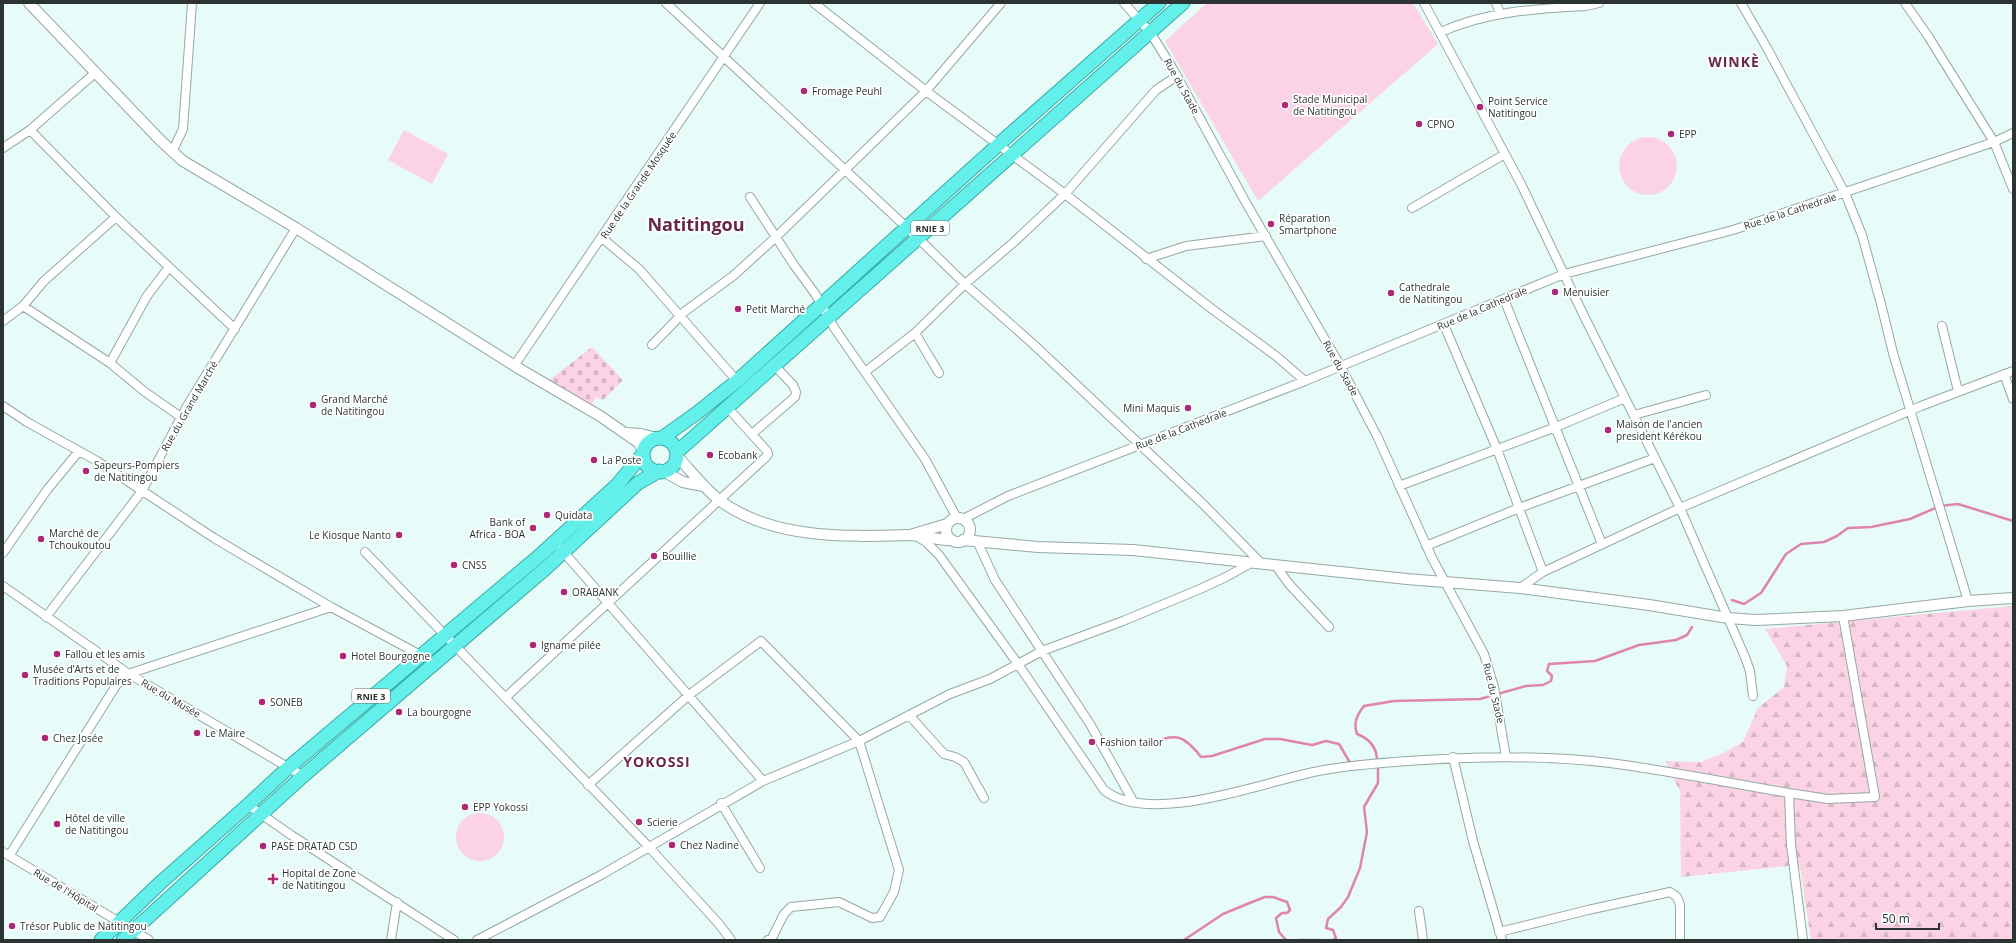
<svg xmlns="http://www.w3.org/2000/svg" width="2016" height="943" font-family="'Open Sans',sans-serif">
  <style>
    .green { fill: #fbd3e4 }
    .forest { fill: url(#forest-firs) }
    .cemetery { fill: url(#cemetery-stones) }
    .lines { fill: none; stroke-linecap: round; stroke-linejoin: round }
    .stream { stroke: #de84af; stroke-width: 2.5 }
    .minor-casing { stroke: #95a8a6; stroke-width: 10 }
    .tertiary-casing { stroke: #95a8a6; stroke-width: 12 }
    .trunk-casing { stroke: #38aca6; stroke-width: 15 }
    .minor { stroke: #fff; stroke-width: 8 }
    .tertiary { stroke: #fff; stroke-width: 10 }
    .trunk { stroke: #64f0ea; stroke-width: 13 }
    .poi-dot { fill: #ac2a75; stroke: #fff; stroke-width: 1.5 }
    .labels { text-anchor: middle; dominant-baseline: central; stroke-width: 3.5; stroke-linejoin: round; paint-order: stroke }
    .shield { fill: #fff; stroke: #6b7170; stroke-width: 1 }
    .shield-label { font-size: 9px; font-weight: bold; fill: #2c3433 }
    .street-label { font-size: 10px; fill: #2c3433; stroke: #fff }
    .poi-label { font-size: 10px; fill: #2c3433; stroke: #fff; text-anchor: start }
    .district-label { font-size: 14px; font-weight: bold; letter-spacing: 1px; fill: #672749; stroke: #fff }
    .town-label { font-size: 18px; font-weight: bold; fill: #672749; stroke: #fff }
  </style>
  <defs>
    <pattern id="forest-firs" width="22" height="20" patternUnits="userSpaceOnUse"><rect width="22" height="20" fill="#fbd3e4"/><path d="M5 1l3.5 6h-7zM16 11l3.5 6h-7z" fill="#d7b6c4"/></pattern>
    <pattern id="cemetery-stones" width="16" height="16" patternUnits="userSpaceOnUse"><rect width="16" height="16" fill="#fbd3e4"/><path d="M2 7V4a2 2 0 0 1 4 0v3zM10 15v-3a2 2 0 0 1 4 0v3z" fill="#d7b6c4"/></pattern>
  </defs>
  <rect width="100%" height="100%" fill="#e7fbf9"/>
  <!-- green -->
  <path class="green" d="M1207 3H1413L1438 44 1258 201 1165 41Z
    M404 130 448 154 432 184 388 160Z
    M1619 166a29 29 0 1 1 58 0a29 29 0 1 1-58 0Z
    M456 837a24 24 0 1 1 48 0a24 24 0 1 1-48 0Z"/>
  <!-- forest -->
  <path class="forest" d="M2013 606V940H1811L1800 867 1788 866 1681 877 1680 791 1665 761 1701 762 1721 754 1743 742 1758 708 1784 687 1787 666 1765 629Z"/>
  <!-- cemetery -->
  <path class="cemetery" d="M592 347 623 380 603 400 596 397 590 408 547 382Z"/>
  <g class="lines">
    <!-- stream -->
    <path class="stream" d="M1732 600 1744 604 1761 593 1786 554 1801 544 1824 542 1837 536 1848 528 1871 527 1910 519 1940 506 1958 504 2013 521
      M1152 743C1176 732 1185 736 1201 757L1212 756 1265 739H1280L1312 745 1326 741 1339 744 1349 761 1353 764
      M1377 761C1377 748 1370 739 1357 734 1353 723 1357 715 1364 706L1394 701 1480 699 1526 686 1543 685 1551 681 1552 676 1547 671 1549 664 1595 661 1639 645 1676 640 1687 635 1692 627
      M1184 940 1223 914 1252 902 1265 897H1273L1287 902 1290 910 1287 913H1282L1276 918 1279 932 1286 940
      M1300 940H1321
      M1333 940 1336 938 1333 930 1326 928 1328 919 1341 907 1348 897 1360 868 1367 832 1364 807 1378 783V765"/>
    <defs>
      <path id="minor" d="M666 3 918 238 965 284 1032 343 1203 504 1261 563
        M814 3 926 91 1065 194 1212 309 1276 356 1305 381
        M1124 3 1150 32 1173 69 1245 201 1341 367 1378 438 1432 558 1484 654 1494 687 1506 757
        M1424 3 1521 184 1584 316 1680 508 1745 657 1750 671 1753 696
        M1496 3 1500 13
        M1741 3 1767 48 1845 193 1862 235 1881 304 1893 353 1968 601
        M1905 3 1928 36 1994 142 2013 189
        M1441 32C1487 11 1535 9 1586 6L1599 3
        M30 130 116 217 235 329
        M3 148 30 130 95 73
        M172 152 183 129 192 3
        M750 197 794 265 816 295 835 329 925 459 957 518
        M1412 208 1505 154
        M602 238 639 269 737 381
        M1146 259 1186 246 1266 236
        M1504 299 1602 544
        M23 306 44 281 116 217
        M3 321 23 306 110 363 145 392 181 417
        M1444 325 1497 449 1543 572
        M1942 326 1958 391
        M915 333 939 373
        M652 345 684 312 733 276 776 237 845 170 926 91 1001 3
        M110 363 147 296 169 267
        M514 366 760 3
        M865 372 915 333 965 284 1014 242 1065 194 1156 90 1177 76
        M2004 374 2013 399
        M3 406 27 422 97 461 214 538 331 607 424 657
        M1634 415 1706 395
        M752 434 795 397 796 392 793 385 774 365
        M1399 486 1556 427 1625 398
        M963 519 1008 496 1305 381 1564 274 1733 230 1994 142 2013 133
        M918 537 926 542 939 555 1018 664 1104 790C1152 828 1269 779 1324 770 1352 765 1380 763 1408 761 1475 756 1543 755 1610 763 1670 771 1730 783 1789 793L1791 845 1803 940
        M978 543 995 580 1090 724 1133 801
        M1426 546 1519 508 1655 458
        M561 549 763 781
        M365 552 648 846 719 924 731 940
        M3 553 47 490 79 451
        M1276 566 1289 584 1329 627
        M3 586 129 674 303 776
        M1520 588 1543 572 1680 508 1921 406 2013 371
        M46 617 142 491 187 406 296 228
        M506 697 766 457 768 454 767 451 727 407
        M909 715 944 754 955 757 964 762 984 798
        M1453 757 1473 841 1502 940
        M588 785 689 695 761 641 859 741 899 870 894 892 880 917 872 918 839 902 791 907 784 914 772 938 768 940
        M1789 793 1828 799 1875 797 1843 616
        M721 803 760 868
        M248 805 291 835 454 940
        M3 852 149 940
        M9 856 122 676 331 607
        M1419 911 1423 940
        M1499 932 1588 910 1670 892 1677 897 1680 905V940
        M391 940 397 902
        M477 940 601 875 763 781 859 741 950 694 990 679 1042 651 1123 621 1200 589 1226 577 1253 562"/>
      <path id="tertiary" d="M29 3 161 141 183 161 296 228 518 368 600 416 639 443 644 453
        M626 433 641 434 656 438
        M677 456C691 471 703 487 719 500 771 539 845 537 906 535 921 535 936 540 951 540
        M663 471 683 482 703 486
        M946 530a12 12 0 1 1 24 0a12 12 0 1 1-24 0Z
        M910 535 947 524
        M963 540 1038 547 1133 550 1407 579 1520 588 1649 605 1728 618 1756 620 1843 616 1968 601 2013 598"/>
      <path id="trunk" d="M662 438 697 413 737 381 998 145 1159 3
        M643 455a17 17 0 1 1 34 0a17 17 0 1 1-34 0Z
        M677 452 1183 3
        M101 940 159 884 248 805 289 767 538 557 617 485 643 454
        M123 940 303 776 546 568 638 483 659 471"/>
    </defs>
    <!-- minor casing -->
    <use href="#minor" class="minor-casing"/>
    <!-- tertiary casing -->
    <use href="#tertiary" class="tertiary-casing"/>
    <!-- trunk casing -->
    <use href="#trunk" class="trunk-casing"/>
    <!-- minor -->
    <use href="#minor" class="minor"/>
    <!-- tertiary -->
    <use href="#tertiary" class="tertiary"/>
    <!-- trunk -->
    <use href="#trunk" class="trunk"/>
  </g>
  <!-- markers -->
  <g class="poi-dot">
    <circle cx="804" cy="91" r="4"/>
    <circle cx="1285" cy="105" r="4"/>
    <circle cx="1480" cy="107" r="4"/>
    <circle cx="1419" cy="124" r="4"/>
    <circle cx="1671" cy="134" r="4"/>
    <circle cx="1271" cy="224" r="4"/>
    <circle cx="1555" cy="292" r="4"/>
    <circle cx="1391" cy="293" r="4"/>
    <circle cx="738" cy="309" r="4"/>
    <circle cx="313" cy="405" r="4"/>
    <circle cx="1188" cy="408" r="4"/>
    <circle cx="1608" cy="430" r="4"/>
    <circle cx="710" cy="455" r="4"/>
    <circle cx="594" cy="460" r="4"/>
    <circle cx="86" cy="471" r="4"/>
    <circle cx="547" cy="515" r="4"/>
    <circle cx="533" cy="528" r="4"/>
    <circle cx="399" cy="535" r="4"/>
    <circle cx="41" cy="539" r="4"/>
    <circle cx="654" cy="556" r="4"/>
    <circle cx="454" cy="565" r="4"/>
    <circle cx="564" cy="592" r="4"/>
    <circle cx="533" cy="645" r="4"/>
    <circle cx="57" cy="654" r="4"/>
    <circle cx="343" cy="656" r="4"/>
    <circle cx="25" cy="675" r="4"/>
    <circle cx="262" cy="702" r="4"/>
    <circle cx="399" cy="712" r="4"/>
    <circle cx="197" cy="733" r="4"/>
    <circle cx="45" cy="738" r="4"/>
    <circle cx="1092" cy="742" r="4"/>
    <circle cx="465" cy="807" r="4"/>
    <circle cx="639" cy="822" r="4"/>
    <circle cx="57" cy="824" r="4"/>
    <circle cx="672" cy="845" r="4"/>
    <circle cx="263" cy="846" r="4"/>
    <path d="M271 873h4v4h4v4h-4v4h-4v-4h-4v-4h4z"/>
    <circle cx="12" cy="926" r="4"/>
  </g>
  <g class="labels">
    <!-- shield labels -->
    <g class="shield">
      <rect x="911" y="221" width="38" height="14" rx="3"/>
      <rect x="352" y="689" width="38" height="14" rx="3"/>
    </g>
    <g class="shield-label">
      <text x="930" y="228">RNIE 3</text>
      <text x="371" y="696">RNIE 3</text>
    </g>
    <!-- street labels -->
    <g class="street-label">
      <text transform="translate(1182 86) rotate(61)">Rue du Stade</text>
      <text transform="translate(638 185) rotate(-56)">Rue de la Grande Mosquée</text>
      <text transform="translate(1790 211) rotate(-18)">Rue de la Cathedrale</text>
      <text transform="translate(1482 308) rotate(-23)">Rue de la Cathedrale</text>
      <text transform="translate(1341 368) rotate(61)">Rue du Stade</text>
      <text transform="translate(189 406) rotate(-60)">Rue du Grand Marché</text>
      <text transform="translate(1181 429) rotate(-21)">Rue de la Cathedrale</text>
      <text transform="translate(1494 693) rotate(76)">Rue du Stade</text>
      <text transform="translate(171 698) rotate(30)">Rue du Musée</text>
      <text transform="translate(66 890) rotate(31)">Rue de l'Hôpital</text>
    </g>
    <!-- poi labels -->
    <g class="poi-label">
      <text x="812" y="91">Fromage Peuhl</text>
      <text x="1293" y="99">Stade Municipal<tspan x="1293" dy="12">de Natitingou</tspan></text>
      <text x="1488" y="101">Point Service<tspan x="1488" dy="12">Natitingou</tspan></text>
      <text x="1427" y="124">CPNO</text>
      <text x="1679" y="134">EPP</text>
      <text x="1279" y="218">Réparation<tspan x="1279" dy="12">Smartphone</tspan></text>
      <text x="1399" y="287">Cathedrale<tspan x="1399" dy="12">de Natitingou</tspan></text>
      <text x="1563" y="292">Menuisier</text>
      <text x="746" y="309">Petit Marché</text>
      <text x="321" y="399">Grand Marché<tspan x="321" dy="12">de Natitingou</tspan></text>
      <text x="1180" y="408" text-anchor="end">Mini Maquis</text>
      <text x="1616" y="424">Maison de l'ancien<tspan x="1616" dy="12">president Kérékou</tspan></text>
      <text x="718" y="455">Ecobank</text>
      <text x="602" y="460">La Poste</text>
      <text x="94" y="465">Sapeurs-Pompiers<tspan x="94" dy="12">de Natitingou</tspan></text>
      <text x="555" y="515">Quidata</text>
      <text x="525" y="522" text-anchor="end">Bank of<tspan x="525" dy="12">Africa - BOA</tspan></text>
      <text x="49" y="533">Marché de<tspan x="49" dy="12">Tchoukoutou</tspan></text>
      <text x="391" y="535" text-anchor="end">Le Kiosque Nanto</text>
      <text x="662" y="556">Bouillie</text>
      <text x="462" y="565">CNSS</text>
      <text x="572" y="592">ORABANK</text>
      <text x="541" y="645">Igname pilée</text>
      <text x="65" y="654">Fallou et les amis</text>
      <text x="351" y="656">Hotel Bourgogne</text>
      <text x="33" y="669">Musée d’Arts et de<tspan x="33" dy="12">Traditions Populaires</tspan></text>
      <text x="270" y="702">SONEB</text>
      <text x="407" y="712">La bourgogne</text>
      <text x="205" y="733">Le Maire</text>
      <text x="53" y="738">Chez Josée</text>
      <text x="1100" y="742">Fashion tailor</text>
      <text x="473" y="807">EPP Yokossi</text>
      <text x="65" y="818">Hôtel de ville<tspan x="65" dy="12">de Natitingou</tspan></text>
      <text x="647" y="822">Scierie</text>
      <text x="680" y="845">Chez Nadine</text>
      <text x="271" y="846">PASE DRATAD CSD</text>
      <text x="282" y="873">Hopital de Zone<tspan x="282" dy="12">de Natitingou</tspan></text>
      <text x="20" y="926">Trésor Public de Natitingou</text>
    </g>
    <!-- district labels -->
    <g class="district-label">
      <text x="1734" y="61">WINKÈ</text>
      <text x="657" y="761">YOKOSSI</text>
    </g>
    <!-- town labels -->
    <g class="town-label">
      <text x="696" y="224">Natitingou</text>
    </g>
  </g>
  <!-- border -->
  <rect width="2016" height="943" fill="none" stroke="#2c3433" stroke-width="8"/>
  <!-- scale -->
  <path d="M1876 923v6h63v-6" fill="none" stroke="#2c3433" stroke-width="2"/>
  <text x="1882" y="923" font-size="12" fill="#2c3433" stroke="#ffffff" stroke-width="3" paint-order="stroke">50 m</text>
</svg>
